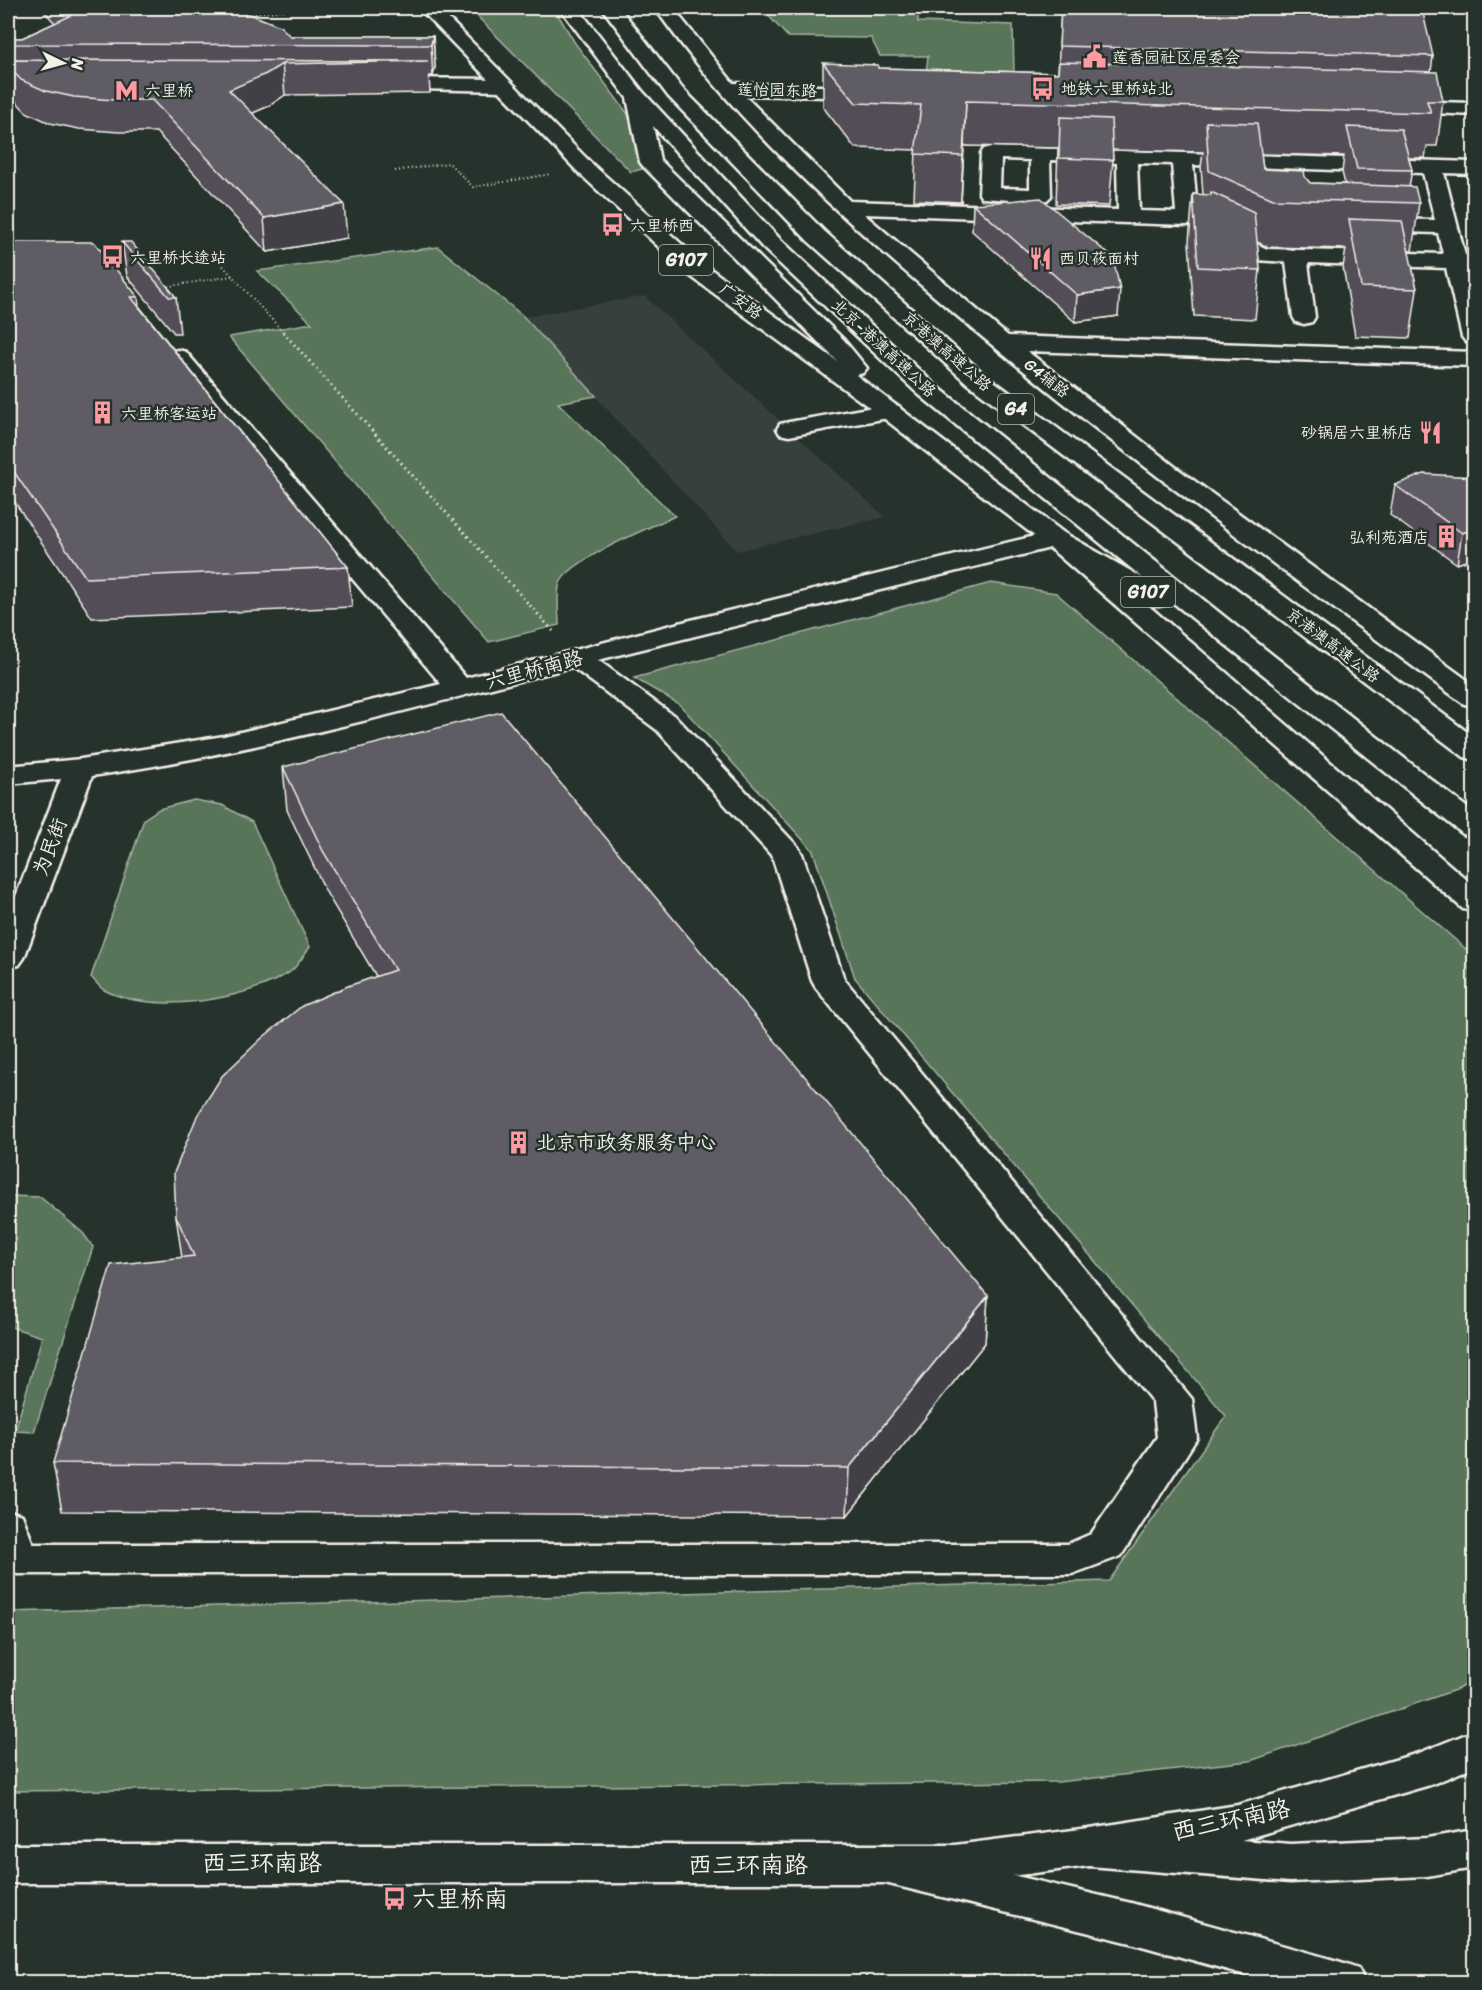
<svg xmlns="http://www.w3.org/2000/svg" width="1482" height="1990" font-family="Sriracha,'LXGW WenKai TC',sans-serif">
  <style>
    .built { fill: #373f3e }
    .green { fill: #58745a; stroke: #a6b2a1; stroke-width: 1.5 }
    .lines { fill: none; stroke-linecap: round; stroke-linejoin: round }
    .minor-casing { stroke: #f4f1e8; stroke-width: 5 }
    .highway-casing { stroke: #f4f1e8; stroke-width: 5 }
    .path-far2 { stroke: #f4f1e8; stroke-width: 2; stroke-dasharray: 1 3; stroke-linecap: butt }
    .path-far1 { stroke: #f4f1e8; stroke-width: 3; stroke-dasharray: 1.5 4; stroke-linecap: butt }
    .path { stroke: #f4f1e8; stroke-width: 4.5; stroke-dasharray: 2 6; stroke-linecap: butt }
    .minor { fill: #26332d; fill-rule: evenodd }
    .highway { fill: #26332d; fill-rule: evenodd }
    .wall { fill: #524e58; stroke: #f4f1e8; stroke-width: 1.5; fill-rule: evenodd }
    .shaded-wall { fill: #424047; stroke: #f4f1e8; stroke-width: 1.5 }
    .building { fill: #5f5b66; stroke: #f4f1e8; stroke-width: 1.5 }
    .labels { text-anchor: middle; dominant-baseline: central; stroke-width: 5; stroke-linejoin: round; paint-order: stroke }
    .far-poi-label { font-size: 16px; fill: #f4f1e8; stroke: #26332d; text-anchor: start }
    .far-street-label { font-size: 16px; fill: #f4f1e8; stroke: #26332d }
    .shield { fill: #26332d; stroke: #b6b8b0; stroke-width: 1.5 }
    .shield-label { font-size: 18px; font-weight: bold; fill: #f4f1e8 }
    .street-label { font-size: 20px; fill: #f4f1e8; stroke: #26332d }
    .poi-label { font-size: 20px; fill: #f4f1e8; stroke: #26332d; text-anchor: start }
    .near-street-label { font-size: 24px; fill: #f4f1e8; stroke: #26332d }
    .near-poi-label { font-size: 24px; fill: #f4f1e8; stroke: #26332d; text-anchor: start }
  </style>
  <rect width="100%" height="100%" fill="#26332d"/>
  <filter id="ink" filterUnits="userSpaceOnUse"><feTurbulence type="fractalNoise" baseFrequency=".0167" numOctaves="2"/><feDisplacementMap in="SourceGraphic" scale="12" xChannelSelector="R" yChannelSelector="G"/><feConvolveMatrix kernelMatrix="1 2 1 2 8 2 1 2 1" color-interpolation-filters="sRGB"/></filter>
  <g filter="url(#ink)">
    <!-- built -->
    <path class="built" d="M644 296 885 517 737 551 523 317Z"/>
    <!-- green -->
    <path class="green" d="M469 8H554L575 43 628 114 639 152 646 168 631 172Z
      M701 8H918V22L1013 25 1014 75 926 74 928 56H880L871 38 788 37 765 12Z
      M438 247 523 316 596 396 558 403 675 516C650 527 570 560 560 583 556 594 559 613 559 625L489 642 229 337 312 323 257 271Z
      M991 583 1056 593 1474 956V1679L1458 1689 1250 1761 1058 1782 8 1791V1612L1109 1581 1226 1416 855 978 813 851 679 704 634 678Z
      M194 800 222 805 252 822 310 947C304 954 298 966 290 972 245 1001 152 1015 104 990 99 987 95 981 91 977L144 819 159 809Z
      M8 1196 40 1197 83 1233 93 1247 34 1432 15 1431 42 1337 8 1326Z"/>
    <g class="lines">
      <defs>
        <path id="minor" d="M655 8H673L733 83 874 88 877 92 874 96 867 98 744 95 850 201 1118 210 1117 163 1050 160 1051 196 1047 200 1040 202 982 198 979 194 981 153 984 149 991 147 1474 162V174L1444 173 1465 255 1474 256V268H1468L1474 293V344L1466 342 1462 337 1446 268 1308 263 1315 317 1312 322 1304 324 1296 322 1293 317 1286 262 1255 260 1209 238 1206 233 1209 228 1217 227 1225 228 1267 249 1443 254 1438 233 1370 231 1362 230 1359 225 1362 220 1370 219 1435 220 1423 173 1193 165 1198 219 1195 224 1187 225 864 214 1008 336 1474 352V366L1027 351 1174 466 1474 685V706L1464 704C1285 572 1104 442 935 297 833 210 732 118 655 8ZM1001 159 1030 160V189L1000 188ZM1137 163 1172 164 1176 212 1139 211Z
          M384 78 502 79 509 81 512 85 509 89 502 91 377 88 374 84 377 80Z
          M1398 101 1474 103V115L1391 111 1388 107 1391 103Z
          M178 350 186 352 466 678 687 621 1055 531 1064 533 1474 886V911L1463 909 1050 548 598 660 677 718 798 847 802 854 844 979 1192 1399 1197 1438 1121 1556 1072 1574H17L8 1571V1511L22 1515 33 1544H1068L1091 1534 1157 1437 1153 1402 816 988 812 981 772 856 657 730 572 667C413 709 255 752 92 776L24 958 19 965 8 968V917L61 779 8 784V766L81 759 224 736 441 684 170 362 166 357 170 352Z
          M890 404 899 406 902 411 899 416 789 436 780 434 777 429 780 424 789 422Z
          M1474 1731V1767L1430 1785 1238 1841 1089 1866 955 1883H8V1845H955L1089 1828 1238 1805 1419 1753Z"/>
        <path id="highway" d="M419 8H438L592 164 705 265 837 361 643 166 640 162 627 98 560 8H578L643 92 779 238 933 383 1251 638 1474 813V837L1463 834 1171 601 1169 604 1159 606 1149 604 1046 545 881 416 689 275 578 172ZM653 126 763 248 917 393 1143 578 1064 533 856 375 863 373 867 368 844 340 660 160Z
          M602 8H620L682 88 824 231 983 373 1474 737V760L1464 757 967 383 808 241 668 96Z
          M1089 1828 1290 1844 1427 1838 1474 1830V1868L1427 1876 1290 1882 1089 1866 1073 1860 1066 1847 1073 1834Z
          M885 1845 1131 1903 1341 1962 1358 1968 1365 1982H1271L1131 1943 885 1883 869 1877 862 1864 869 1851Z"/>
      </defs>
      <!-- minor casing -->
      <use href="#minor" class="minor-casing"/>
      <!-- highway casing -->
      <use href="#highway" class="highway-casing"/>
      <!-- path-far2 -->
      <path class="path-far2" d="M250 8 253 13 312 8
        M395 171 449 163 473 187 551 174
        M215 257 284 333
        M164 287 232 276"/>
      <!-- path-far1 -->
      <path class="path-far1" d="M283 332 554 632"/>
      <!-- path -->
      <path class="path" d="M737 1976 828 1978 1082 1976"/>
      <!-- minor -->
      <use href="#minor" class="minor"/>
      <!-- highway -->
      <use href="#highway" class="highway"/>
    </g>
    <!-- wall -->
    <path class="wall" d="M41 8H216L290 36H433L435 67 433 76H429L430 93 285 95 269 106 252 113 347 238 267 252 156 132H119L79 129 50 123 26 112 12 97H8V38H22L55 23Z
      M1061 8 1433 56 1431 72 1443 101 1437 146H1427L1425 158H1408L1412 170 1409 187 1419 203 1412 251H1408L1417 289 1410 338 1355 336 1343 267 1346 249 1268 247 1257 242 1260 270 1255 319 1194 316 1189 242 1193 194 1203 195 1201 167 1203 152 1112 150 1113 160 1109 206 1056 204 1058 148 964 146 961 202 914 200 916 150 855 148 823 107V63L878 68 1058 73ZM1261 154 1344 156 1342 172 1345 184 1310 183 1305 177 1263 169Z
      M973 204 1118 316 1075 322 972 231Z
      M8 242 138 297 139 306 348 567 352 607 92 618 8 492Z
      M122 242 176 297 180 333H174L127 276Z
      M1474 477V558L1457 564 1390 515 1395 485Z
      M283 767 988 1296 985 1343 847 1516 62 1511 53 1463 182 1258 176 1216 376 976 327 894 287 810Z"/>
    <!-- shaded-wall -->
    <path class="shaded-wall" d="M433 36 435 67 433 76 431 45Z
      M282 64 285 95 269 106 232 122 229 90Z
      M966 101 964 146 961 202 963 156Z
      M344 204 347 238 267 252 264 218Z
      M1120 289 1118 316 1075 322 1077 295Z
      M1474 529V558L1457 564 1462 533Z
      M988 1296 985 1343 847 1516 849 1468Z"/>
    <!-- building -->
    <path class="building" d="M65 8H216L244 12 280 26 290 36H433L431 45 8 44V38H22L72 15Z
      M1061 8H1386L1422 9 1433 56 1059 46Z
      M8 60 428 61 282 64 266 74 229 90 344 204 264 218 152 100H115L74 97 46 91 21 80 8 66Z
      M1059 62 1437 72 1443 101H1427L1431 113 966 101 963 156 915 154 921 105 856 103 823 63 878 65V68L1058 73Z
      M1060 117 1111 119 1113 160 1059 158Z
      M1206 122 1257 123 1263 169 1304 171 1305 177 1310 183 1415 187 1419 203 1273 199 1209 171Z
      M1347 127 1401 129 1412 170 1357 169Z
      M1211 192 1254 212 1260 270 1198 267 1193 194 1211 195Z
      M1041 198 1113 258 1120 289 1077 295 973 204Z
      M1349 219 1402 221 1417 289 1361 287Z
      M8 242H94L138 297H131L348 567 86 578 8 463Z
      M122 242H131L176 297H169Z
      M1424 474 1474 477V529L1462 533 1395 485Z
      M501 712 988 1296 849 1468 53 1463 111 1265 194 1256 176 1216 174 1173 197 1116 222 1076 262 1038 302 1006 348 986 395 970 323 851 283 767Z"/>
  </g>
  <!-- icons -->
  <defs>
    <symbol id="civic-bare" viewBox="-9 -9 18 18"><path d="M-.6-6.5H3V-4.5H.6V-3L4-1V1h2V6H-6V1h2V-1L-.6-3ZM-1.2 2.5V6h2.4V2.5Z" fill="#ff9aa2" stroke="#26332d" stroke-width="2.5" paint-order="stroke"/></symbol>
    <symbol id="bus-bare" viewBox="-9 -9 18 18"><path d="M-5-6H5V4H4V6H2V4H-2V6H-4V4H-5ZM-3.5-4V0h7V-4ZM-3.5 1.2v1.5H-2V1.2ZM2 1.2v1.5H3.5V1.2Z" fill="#ff9aa2" stroke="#26332d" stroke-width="2.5" paint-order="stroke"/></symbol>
    <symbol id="metro-bare" viewBox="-9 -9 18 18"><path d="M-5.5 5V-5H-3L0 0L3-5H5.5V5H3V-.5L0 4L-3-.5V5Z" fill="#ff9aa2" stroke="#26332d" stroke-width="2.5" paint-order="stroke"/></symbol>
    <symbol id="restaurant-bare" viewBox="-9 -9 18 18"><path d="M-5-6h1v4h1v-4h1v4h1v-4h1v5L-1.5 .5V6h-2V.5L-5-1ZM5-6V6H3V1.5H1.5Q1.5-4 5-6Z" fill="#ff9aa2" stroke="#26332d" stroke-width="2.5" paint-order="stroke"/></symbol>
    <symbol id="building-bare" viewBox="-9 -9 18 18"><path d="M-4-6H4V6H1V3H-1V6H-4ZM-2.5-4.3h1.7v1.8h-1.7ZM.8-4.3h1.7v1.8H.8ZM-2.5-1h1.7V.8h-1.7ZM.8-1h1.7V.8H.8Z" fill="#ff9aa2" stroke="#26332d" stroke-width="2.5" paint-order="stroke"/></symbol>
  </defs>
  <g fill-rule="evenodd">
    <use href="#civic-bare" x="1078" y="40" width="33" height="33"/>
    <use href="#bus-bare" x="1026" y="72" width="33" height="33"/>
    <use href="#metro-bare" x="110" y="74" width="33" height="33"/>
    <use href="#bus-bare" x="596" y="208" width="33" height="33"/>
    <use href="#bus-bare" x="96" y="240" width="33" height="33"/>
    <use href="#restaurant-bare" x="1024" y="242" width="33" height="33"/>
    <use href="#building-bare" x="86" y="396" width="33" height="33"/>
    <use href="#restaurant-bare" x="1414" y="416" width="33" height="33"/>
    <use href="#building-bare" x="1430" y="520" width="33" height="33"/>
    <use href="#building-bare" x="502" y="1126" width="33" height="33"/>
    <use href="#bus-bare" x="378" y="1882" width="33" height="33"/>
  </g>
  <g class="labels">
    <!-- far-poi labels -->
    <g class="far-poi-label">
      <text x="1112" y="57">莲香园社区居委会</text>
      <text x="1061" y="88">地铁六里桥站北</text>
      <text x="145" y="90">六里桥</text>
      <text x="630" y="225">六里桥西</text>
      <text x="130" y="257">六里桥长途站</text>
      <text x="1059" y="258">西贝莜面村</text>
      <text x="121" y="413">六里桥客运站</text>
      <text x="1413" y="432" text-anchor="end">砂锅居六里桥店</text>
      <text x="1429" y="537" text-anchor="end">弘利苑酒店</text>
    </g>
    <!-- far-street labels -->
    <g class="far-street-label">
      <text transform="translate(777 90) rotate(1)">莲怡园东路</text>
      <text transform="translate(741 301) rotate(36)">广安路</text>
      <text transform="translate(884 348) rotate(43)">北京-港澳高速公路</text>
      <text transform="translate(947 351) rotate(41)">京港澳高速公路</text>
      <text transform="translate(1047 378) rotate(38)">G4辅路</text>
      <text transform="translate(1333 645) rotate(37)">京港澳高速公路</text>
    </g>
    <!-- shield labels -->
    <g class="shield">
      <rect x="659" y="245" width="54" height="30" rx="4.5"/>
      <rect x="998" y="394" width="36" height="30" rx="4.5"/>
      <rect x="1121" y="577" width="54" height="30" rx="4.5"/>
    </g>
    <g class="shield-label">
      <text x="686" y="260">G107</text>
      <text x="1016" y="409">G4</text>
      <text x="1148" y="592">G107</text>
    </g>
    <!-- street labels -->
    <g class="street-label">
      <text transform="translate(534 670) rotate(-15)">六里桥南路</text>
      <text transform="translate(50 847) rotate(-69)">为民街</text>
    </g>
    <!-- poi labels -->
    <g class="poi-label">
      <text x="536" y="1142">北京市政务服务中心</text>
    </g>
    <!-- near-street labels -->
    <g class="near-street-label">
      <text transform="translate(1231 1820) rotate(-12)">西三环南路</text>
      <text x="262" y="1863">西三环南路</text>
      <text x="748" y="1865">西三环南路</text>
    </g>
    <!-- near-poi labels -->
    <g class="near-poi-label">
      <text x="412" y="1899">六里桥南</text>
    </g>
  </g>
  <!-- margin -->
  <rect width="1482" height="1990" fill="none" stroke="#26332d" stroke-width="30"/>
  <rect x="15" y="15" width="1452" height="1960" fill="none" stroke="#f4f1e8" stroke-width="2" filter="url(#ink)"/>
  <!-- north arrow -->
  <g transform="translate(63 63) rotate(95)" stroke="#26332d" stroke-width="4.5" paint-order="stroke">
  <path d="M0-4.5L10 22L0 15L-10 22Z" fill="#f4f1e8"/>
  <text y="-9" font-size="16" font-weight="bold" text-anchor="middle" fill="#f4f1e8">N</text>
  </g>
</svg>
